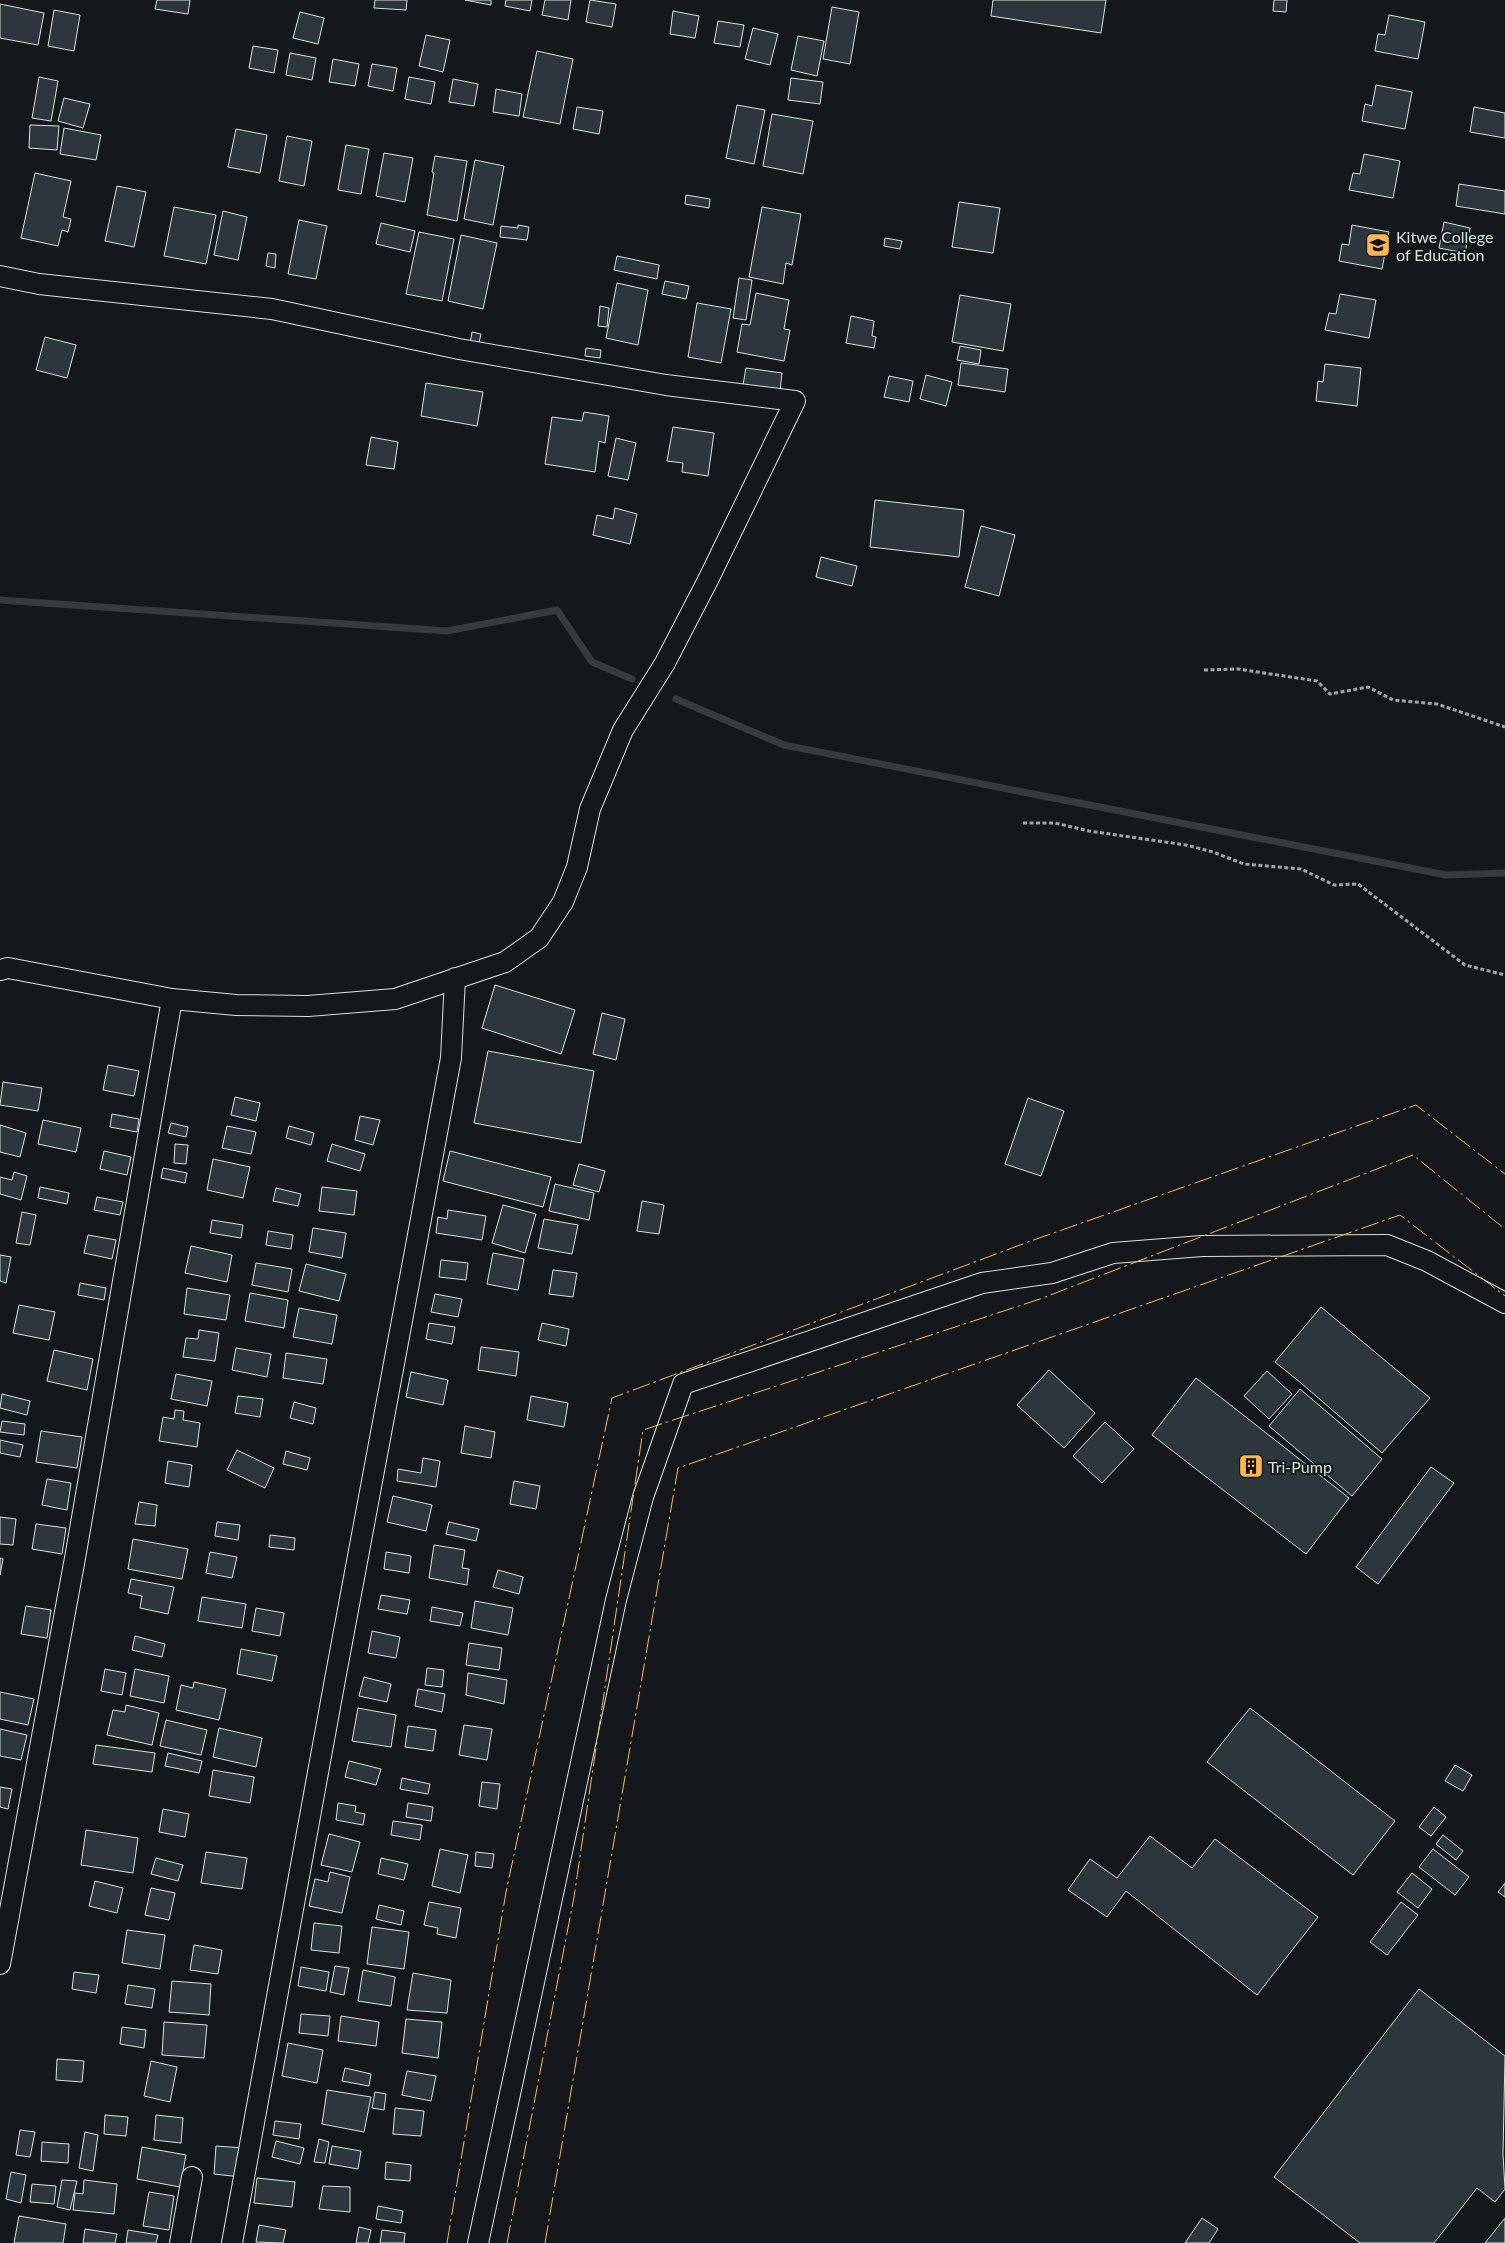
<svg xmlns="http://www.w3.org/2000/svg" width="1505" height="2243" font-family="Lato,sans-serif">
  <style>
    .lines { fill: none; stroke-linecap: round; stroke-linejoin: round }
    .stream { stroke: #363b3e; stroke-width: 7 }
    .building { fill: #2c363c; stroke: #d8e6dc }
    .street-casing { stroke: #d8e6dc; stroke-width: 22 }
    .path { stroke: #9da8a2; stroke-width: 3; stroke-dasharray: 4 2.5; stroke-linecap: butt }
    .street { stroke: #14181c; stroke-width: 20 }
    .power { stroke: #ffb74d; stroke-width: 1; stroke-dasharray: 18 4 2.5 4; stroke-linecap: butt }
    .labels { text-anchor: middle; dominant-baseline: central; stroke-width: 4; stroke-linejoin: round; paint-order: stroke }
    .poi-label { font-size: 16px; fill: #d8e6dc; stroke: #14181c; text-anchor: start }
  </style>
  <rect width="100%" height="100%" fill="#14181c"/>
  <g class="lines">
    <!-- stream -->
    <path class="stream" d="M0 600 447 631 557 610 592 662 632 679
      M676 699 784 745 1446 875 1505 873"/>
  </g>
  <!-- building -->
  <path class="building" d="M157 0H190L188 14 155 9Z
    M375 0H407L406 10 374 8Z
    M465 0H491V5Z
    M506 0H532L530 11 505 6Z
    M545 0H571L568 20 542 15Z
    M590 0 616 4 612 27 586 22Z
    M993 0H1106L1101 33 991 16Z
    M1274 0H1287L1286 12 1273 11Z
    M0 4 44 13 38 45 0 38Z
    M832 7 859 12 850 64 823 59Z
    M54 10 80 15 74 51 48 46Z
    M673 11 699 16 695 38 670 34Z
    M300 12 324 18 318 44 293 38Z
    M1389 15 1425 22 1418 59 1375 51 1378 34 1385 35Z
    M718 21 744 25 740 47 714 43Z
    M753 28 778 34 770 65 745 59Z
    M426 35 450 40 443 72 419 66Z
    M798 36 824 41 817 76 791 70Z
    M253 46 278 50 274 73 249 68Z
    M537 51 573 59 560 124 523 117Z
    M290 53 316 58 312 80 286 75Z
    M333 59 359 64 355 86 329 82Z
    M372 64 397 68 393 91 368 86Z
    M39 77 58 81 51 121 32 118Z
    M409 77 435 82 431 104 405 99Z
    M791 78 823 82 820 104 788 100Z
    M453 79 478 84 474 106 449 102Z
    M1376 85 1412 92 1405 129 1362 121 1365 104 1372 106Z
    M496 89 522 94 519 116 493 112Z
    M64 98 90 104 83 128 58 121Z
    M737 105 765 110 754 164 726 158Z
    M577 107 603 111 599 134 573 129Z
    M1474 107 1505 113V138L1470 132Z
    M772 114 813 121 803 174 763 166Z
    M30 125 59 126 57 150 29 148Z
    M64 128 101 135 96 160 60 154Z
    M236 129 267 135 260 173 228 167Z
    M287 136 312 141 304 186 279 181Z
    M346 145 369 149 361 194 338 190Z
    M384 153 413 158 405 202 376 196Z
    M1364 154 1400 161 1393 198 1349 190 1353 173 1360 174Z
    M435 156 467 161 457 221 427 215 434 173 432 172Z
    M475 160 504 166 493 225 464 219Z
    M35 173 71 181 63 217 71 219 68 232 62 230 58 246 21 238Z
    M1459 184 1505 191V214L1456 206Z
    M117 186 146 192 134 247 105 241Z
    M686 195 710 199 709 208 685 204Z
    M959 202 1000 208 993 253 952 247Z
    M174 207 216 215 206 264 164 256Z
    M762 207 801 214 792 265 786 263 783 284 749 277Z
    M223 211 247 217 238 260 214 255Z
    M299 220 327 226 316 279 288 274Z
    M1444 222 1470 228 1465 253 1439 248Z
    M381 223 415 231 410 252 376 244Z
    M518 225 529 227 527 240 500 237 501 226 518 228Z
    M1352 225 1389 232 1382 269 1339 261 1342 244 1349 245Z
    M419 232 454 239 442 301 406 294Z
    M461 235 497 243 483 309 448 301Z
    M885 238 902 241 900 249 884 246Z
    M268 253 276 254 275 268 266 266Z
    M617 256 659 265 657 279 614 270Z
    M739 278 752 280 746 320 733 318Z
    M665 281 689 286 686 299 662 294Z
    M617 283 648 290 638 345 606 338Z
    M756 293 789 300 784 329 790 330 784 361 737 352 742 324 750 325Z
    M1340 294 1376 300 1369 338 1325 330 1329 313 1336 314Z
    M960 295 1011 304 1003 351 952 342Z
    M697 303 731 309 721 363 688 357Z
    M600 306 609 308 607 327 598 326Z
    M851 316 874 321 872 336 876 337 874 348 846 343Z
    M472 332 481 334 478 347 470 345Z
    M45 337 76 345 67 378 36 370Z
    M960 346 981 350 979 364 957 360Z
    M586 348 601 350 600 358 585 356Z
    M961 363 1008 369 1005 392 958 385Z
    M1325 364 1361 368 1357 406 1316 401 1318 381 1323 382Z
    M746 368 782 373 780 391 743 385Z
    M926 375 952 382 946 406 920 399Z
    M889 376 913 381 909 402 884 397Z
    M426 383 483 392 477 426 421 416Z
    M584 412 609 416 605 443 599 441 595 472 545 464 552 417 582 421Z
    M673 427 714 433 708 476 682 472 683 463 667 461Z
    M371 437 398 442 394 469 366 465Z
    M616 438 636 443 628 480 608 476Z
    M875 500 964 510 959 557 870 547Z
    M615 508 637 514 630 544 593 535 597 515 613 519Z
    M981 526 1015 535 999 596 965 587Z
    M821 557 857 566 852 586 816 577Z
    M495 985 575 1010 561 1054 482 1028Z
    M602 1013 625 1019 616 1060 593 1054Z
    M488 1051 594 1071 581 1143 474 1123Z
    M108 1065 139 1071 134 1096 103 1090Z
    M3 1082 42 1088 38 1111 0 1105Z
    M235 1097 260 1103 256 1121 231 1115Z
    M1028 1098 1064 1111 1041 1176 1005 1164Z
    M112 1114 139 1119 137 1132 110 1127Z
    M360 1116 380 1120 373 1145 355 1140Z
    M43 1120 81 1128 76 1152 38 1144Z
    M171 1123 188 1127 186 1137 168 1133Z
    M0 1125 26 1133 20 1157 0 1152Z
    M227 1126 256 1132 251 1154 222 1148Z
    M289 1126 314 1133 311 1145 286 1138Z
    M175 1144 188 1145 186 1164 174 1163Z
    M332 1144 365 1154 360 1171 327 1161Z
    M104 1151 131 1157 127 1175 100 1169Z
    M450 1151 551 1177 543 1207 443 1181Z
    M213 1159 250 1167 243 1198 207 1190Z
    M579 1164 605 1171 599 1192 573 1185Z
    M163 1168 187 1173 185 1183 161 1178Z
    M14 1172 27 1176 21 1200 0 1194V1177L12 1180Z
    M555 1184 594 1193 589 1220 549 1211Z
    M40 1187 69 1193 67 1204 38 1198Z
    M322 1187 357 1191 354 1215 319 1211Z
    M276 1188 301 1194 298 1206 273 1201Z
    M97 1197 123 1202 120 1215 94 1210Z
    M642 1201 664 1205 659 1234 637 1231Z
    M503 1205 536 1214 525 1253 492 1243Z
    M448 1210 486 1216 482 1240 436 1233 438 1217 447 1219Z
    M22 1212 36 1215 30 1245 16 1243Z
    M544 1219 578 1225 572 1254 538 1248Z
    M212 1220 243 1225 241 1238 210 1233Z
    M313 1228 346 1233 342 1258 309 1252Z
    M268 1231 293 1235 291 1249 266 1245Z
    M88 1235 116 1240 112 1259 84 1253Z
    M191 1246 232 1255 227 1282 185 1273Z
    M493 1253 524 1259 518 1290 487 1284Z
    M0 1255 11 1257 6 1283 0 1281Z
    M441 1260 468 1263 466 1280 439 1277Z
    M256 1263 292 1269 288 1292 252 1285Z
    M306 1264 346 1274 339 1301 299 1291Z
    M553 1270 577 1273 573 1297 549 1294Z
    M80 1283 106 1288 104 1300 78 1295Z
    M187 1288 230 1295 226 1320 184 1314Z
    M250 1293 288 1300 284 1328 245 1321Z
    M435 1294 462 1299 458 1317 431 1312Z
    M19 1305 55 1312 49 1340 13 1333Z
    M1321 1307 1430 1398 1382 1453 1301 1383 1275 1362Z
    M299 1308 337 1315 332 1344 293 1337Z
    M429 1323 455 1327 452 1344 426 1339Z
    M542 1323 569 1329 566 1346 538 1340Z
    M199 1330 219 1333 215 1361 183 1357 186 1338 198 1339Z
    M481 1347 519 1352 516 1376 478 1370Z
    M236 1348 271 1354 267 1377 232 1370Z
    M54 1350 93 1359 87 1390 47 1381Z
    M286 1353 327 1359 323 1384 283 1378Z
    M1049 1370 1095 1413 1064 1448 1017 1405Z
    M1267 1371 1292 1394 1269 1419 1244 1396Z
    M411 1372 448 1380 443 1405 406 1397Z
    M176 1374 212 1381 207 1406 171 1399Z
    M1196 1378 1349 1498 1306 1554 1152 1435Z
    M1300 1389 1382 1459 1352 1496 1269 1426Z
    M2 1394 30 1401 27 1415 0 1408Z
    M238 1396 263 1399 260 1417 235 1413Z
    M531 1396 568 1403 564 1427 527 1420Z
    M294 1402 316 1408 313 1424 290 1418Z
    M175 1410 184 1411 183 1420 200 1423 197 1447 159 1441 163 1417 174 1419Z
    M2 1421 25 1424 24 1435 0 1432Z
    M1105 1422 1134 1449 1102 1483 1073 1456Z
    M465 1426 495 1432 491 1458 461 1453Z
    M41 1431 82 1437 77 1468 36 1462Z
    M0 1440 23 1445 20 1457 0 1453Z
    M237 1450 274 1468 265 1488 227 1470Z
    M286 1451 310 1458 307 1470 283 1464Z
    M423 1458 440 1461 436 1487 397 1481 398 1469 421 1473Z
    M168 1461 192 1465 189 1487 165 1483Z
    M1431 1467 1454 1483 1378 1584 1356 1567Z
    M47 1479 71 1483 67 1510 42 1505Z
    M514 1481 540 1486 536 1509 510 1504Z
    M393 1496 432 1505 426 1531 387 1522Z
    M139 1502 157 1505 155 1526 135 1524Z
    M0 1517 16 1519 13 1545 0 1544Z
    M217 1522 240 1525 238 1540 215 1536Z
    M449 1522 479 1529 476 1541 446 1534Z
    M36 1524 66 1528 62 1554 32 1549Z
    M270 1535 295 1538 294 1550 269 1547Z
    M133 1539 188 1549 182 1579 128 1569Z
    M434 1545 465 1550 462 1568 469 1569 467 1585 429 1578Z
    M210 1552 237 1557 232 1578 206 1573Z
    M386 1552 411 1556 409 1573 384 1569Z
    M0 1558 3 1559 0 1575Z
    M498 1570 523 1577 519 1594 493 1587Z
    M131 1579 174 1587 168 1614 140 1608 142 1596 128 1593Z
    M381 1595 410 1600 407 1614 378 1609Z
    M202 1597 246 1604 242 1628 198 1621Z
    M475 1601 513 1608 508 1635 471 1628Z
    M26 1606 51 1610 47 1638 21 1634Z
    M432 1607 463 1613 460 1626 430 1621Z
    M256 1608 284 1613 280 1636 252 1631Z
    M372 1631 400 1637 396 1658 368 1653Z
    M135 1636 165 1644 162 1657 132 1650Z
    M469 1643 502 1648 499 1670 466 1665Z
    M241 1649 277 1656 272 1681 237 1674Z
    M427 1668 444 1670 442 1687 425 1685Z
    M105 1669 126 1673 122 1695 101 1691Z
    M135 1669 169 1676 164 1703 130 1696Z
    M468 1673 507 1680 504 1704 466 1695Z
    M364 1677 391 1684 387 1702 359 1696Z
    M194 1682 226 1689 219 1720 176 1710 181 1685 193 1688Z
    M418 1689 445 1694 442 1712 415 1706Z
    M0 1692 34 1699 28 1725 0 1719Z
    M126 1705 159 1713 152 1745 107 1735 113 1710 125 1712Z
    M358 1708 396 1715 391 1747 352 1741Z
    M1250 1708 1395 1821 1353 1875 1207 1762Z
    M166 1720 207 1730 201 1755 160 1746Z
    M464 1725 492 1729 487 1760 459 1755Z
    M408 1726 436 1730 433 1751 405 1747Z
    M219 1728 262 1738 256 1767 213 1757Z
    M0 1729 27 1735 21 1760 0 1756Z
    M96 1745 155 1753 152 1772 93 1764Z
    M168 1753 202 1761 199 1773 165 1766Z
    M349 1761 381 1769 376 1785 345 1777Z
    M1455 1765 1472 1775 1463 1791 1445 1781Z
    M213 1770 254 1777 250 1803 209 1796Z
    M402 1778 430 1784 428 1794 400 1789Z
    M482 1782 500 1784 497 1809 479 1806Z
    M0 1787 12 1789 8 1809 0 1807Z
    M338 1803 356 1806 355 1812 365 1814 363 1825 336 1820Z
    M408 1803 433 1807 431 1821 406 1817Z
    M1434 1807 1446 1817 1431 1836 1419 1827Z
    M163 1809 189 1814 185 1837 159 1832Z
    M393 1821 422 1825 420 1840 391 1835Z
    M86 1830 138 1838 133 1873 81 1865Z
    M329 1834 360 1842 352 1872 321 1865Z
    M1443 1835 1463 1851 1456 1860 1436 1844Z
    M1150 1836 1192 1868 1215 1839 1318 1917 1257 1995 1126 1891 1107 1917 1068 1890 1090 1859 1117 1878Z
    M440 1849 468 1855 460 1893 432 1886Z
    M1433 1849 1469 1877 1455 1895 1419 1867Z
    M206 1852 247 1858 242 1889 201 1883Z
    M476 1852 494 1854 492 1868 475 1866Z
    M156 1858 183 1865 178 1881 151 1874Z
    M381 1858 408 1864 404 1880 378 1874Z
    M330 1872 350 1877 342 1913 309 1906 315 1879 328 1882Z
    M1412 1873 1432 1889 1418 1908 1397 1892Z
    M95 1881 123 1888 117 1913 89 1906Z
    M1505 1883V1897L1498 1892Z
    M151 1888 175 1893 169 1920 145 1915Z
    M429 1902 461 1908 456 1938 437 1934 438 1928 424 1925Z
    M1401 1902 1418 1915 1387 1955 1370 1942Z
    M379 1905 404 1911 401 1925 376 1919Z
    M314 1923 342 1926 339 1953 311 1950Z
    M372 1927 409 1932 404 1969 367 1964Z
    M127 1930 165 1935 160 1969 122 1963Z
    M194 1945 222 1950 218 1974 190 1970Z
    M335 1966 349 1968 344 1995 330 1992Z
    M301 1967 329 1972 326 1991 298 1986Z
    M363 1970 395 1977 391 2006 358 2001Z
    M74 1972 99 1975 96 1993 72 1989Z
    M413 1973 451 1980 447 2013 407 2010Z
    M172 1981 211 1984 209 2015 169 2012Z
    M128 1985 155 1989 152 2008 125 2004Z
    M1419 1989 1505 2056 1503 2154 1505 2189 1495 2202 1477 2188 1434 2243H1360L1274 2177Z
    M301 2014 330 2016 328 2036 299 2033Z
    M341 2016 379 2022 376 2046 338 2041Z
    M406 2019 442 2022 438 2058 402 2053Z
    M164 2022 207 2025 204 2058 162 2055Z
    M122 2027 146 2030 144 2048 120 2044Z
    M288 2043 323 2050 317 2083 282 2076Z
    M57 2059 84 2061 82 2082 56 2080Z
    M151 2061 177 2067 170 2102 144 2096Z
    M345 2068 371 2074 369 2086 342 2081Z
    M407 2071 436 2076 431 2101 402 2095Z
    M327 2090 371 2097 364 2132 322 2124Z
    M375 2092 386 2094 384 2110 372 2108Z
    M395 2108 424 2111 421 2136 393 2134Z
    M105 2115 128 2117 126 2136 104 2134Z
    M156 2115 183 2118 181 2143 154 2140Z
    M275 2121 301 2124 299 2139 273 2135Z
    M20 2130 35 2132 30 2157 16 2155Z
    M85 2132 98 2135 93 2171 79 2168Z
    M319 2139 329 2142 325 2163 314 2162Z
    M276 2141 304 2148 300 2164 272 2157Z
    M42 2142 69 2144 68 2163 41 2161Z
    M216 2146 244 2148 241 2177 214 2174Z
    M332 2146 361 2151 358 2169 329 2164Z
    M142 2147 186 2155 180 2187 137 2179Z
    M386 2162 411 2165 410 2181 385 2179Z
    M11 2172 26 2175 21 2203 6 2199Z
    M257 2178 295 2182 292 2207 254 2203Z
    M62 2180 77 2181 70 2210 57 2207Z
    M84 2180 117 2184 114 2214 73 2210 75 2193 83 2194Z
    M32 2184 56 2186 54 2204 30 2202Z
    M323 2186 350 2187V2212L319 2209Z
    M149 2192 174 2196 169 2230 143 2226Z
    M378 2206 403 2211 401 2223 376 2219Z
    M19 2216 66 2224 63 2243H14Z
    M1202 2218 1218 2229 1209 2243H1185Z
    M1505 2218V2243H1485Z
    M259 2225 286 2230 283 2243 256 2242Z
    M359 2227 371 2230 368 2243H356Z
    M85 2229 117 2234 115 2243H83Z
    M128 2230 158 2235 156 2243H126Z
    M382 2230 405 2233 404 2243H380Z"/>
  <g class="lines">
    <defs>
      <path id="street" d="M0 276 39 284 272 309 459 349 666 385 795 401 709 578 665 663 623 730 590 809 577 867 563 902 539 938 505 962 395 999 308 1006 236 1005 172 999 8 968 0 970
        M0 1964 75 1558 172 999
        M180 2243 192 2177
        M232 2243 334 1685 451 1058 455 978
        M478 2243 616 1600 643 1497 683 1384 982 1283 1052 1273 1113 1253 1202 1246 1387 1245 1427 1261 1505 1303"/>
    </defs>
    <!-- street casing -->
    <use href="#street" class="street-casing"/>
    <!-- path -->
    <path class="path" d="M1204 670 1238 669 1317 681 1330 694 1368 687 1393 700 1437 704 1505 727
      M1023 823H1055L1089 831 1186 845 1213 852 1244 864 1301 869 1334 885 1358 884 1465 965 1505 975"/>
    <!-- street -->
    <use href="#street" class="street"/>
    <!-- power -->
    <path class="power" d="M447 2243 506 1892 612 1398 1028 1242 1416 1105 1505 1174
      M507 2243 574 1897 643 1430 1040 1299 1413 1155 1505 1229
      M545 2243 678 1468 1400 1215 1505 1296"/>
  </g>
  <!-- icons -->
  <defs>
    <symbol id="university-square" viewBox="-11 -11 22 22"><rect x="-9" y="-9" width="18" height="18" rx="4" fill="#ffb74d" stroke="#14181c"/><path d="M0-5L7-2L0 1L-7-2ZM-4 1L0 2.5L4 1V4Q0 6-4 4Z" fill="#111"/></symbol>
    <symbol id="building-square" viewBox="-11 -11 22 22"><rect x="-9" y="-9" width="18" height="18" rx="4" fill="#ffb74d" stroke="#14181c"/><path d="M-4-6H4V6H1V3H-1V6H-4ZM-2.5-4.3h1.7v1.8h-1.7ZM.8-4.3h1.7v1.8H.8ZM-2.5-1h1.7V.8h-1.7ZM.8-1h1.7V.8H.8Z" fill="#111"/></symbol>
  </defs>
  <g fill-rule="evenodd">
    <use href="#university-square" x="1364" y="231" width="28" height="28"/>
    <use href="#building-square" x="1237" y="1452" width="28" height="28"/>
  </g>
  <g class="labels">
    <!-- poi labels -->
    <g class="poi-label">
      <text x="1396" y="236">Kitwe College<tspan x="1396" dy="18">of Education</tspan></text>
      <text x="1268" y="1466">Tri-Pump</text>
    </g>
  </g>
</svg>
